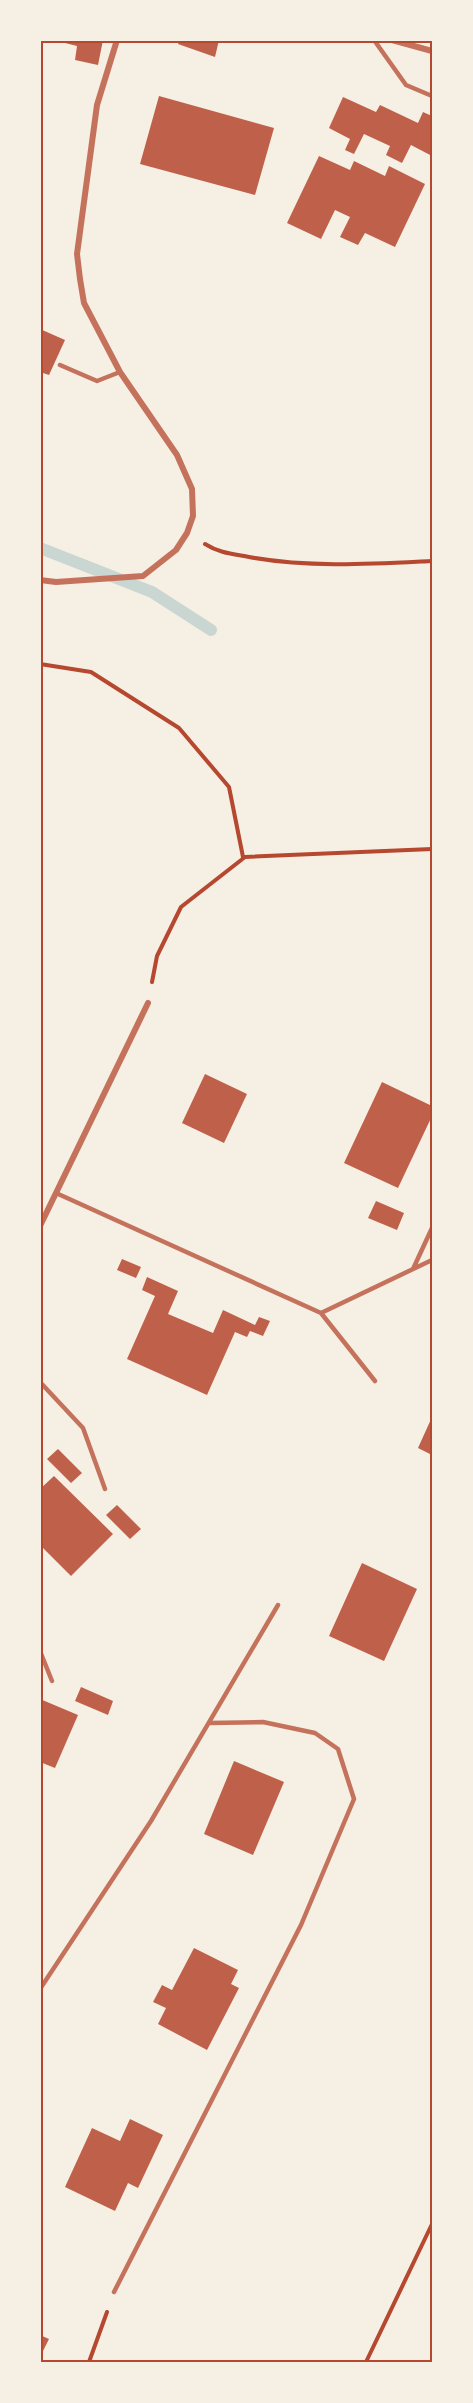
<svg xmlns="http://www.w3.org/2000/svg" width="473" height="2403" font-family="Lora,serif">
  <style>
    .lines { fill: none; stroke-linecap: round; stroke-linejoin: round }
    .stream { stroke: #c9d6d2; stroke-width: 12 }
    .building { fill: #bf614a }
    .path { stroke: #b5482f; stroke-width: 4 }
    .service { stroke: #c5725c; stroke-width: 4.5 }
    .minor { stroke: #c5725c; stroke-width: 6 }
    .neatline { fill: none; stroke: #b5482f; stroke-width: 2 }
  </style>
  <rect width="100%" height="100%" fill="#f6efe4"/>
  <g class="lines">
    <!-- stream -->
    <path class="stream" d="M40 548 152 592 211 630"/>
  </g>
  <!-- building -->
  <path class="building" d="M53 40H103L98 65 75 60 77 46Z
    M179 40H219L215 57 178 44Z
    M159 96 274 128 255 195 140 164Z
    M343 97 376 112 380 105 418 123 423 112 432 116V156L411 145 402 163 386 155 390 146 364 134 354 154 345 150 350 139 329 128Z
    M319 156 350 170 354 161 385 176 389 166 425 184 395 247 365 233 358 245 340 237 350 217 335 210 321 239 287 223Z
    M40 329 65 340 49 375 40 372Z
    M205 1074 247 1094 224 1143 182 1123Z
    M382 1082 432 1106V1116L398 1188 344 1163Z
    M376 1201 404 1213 397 1230 368 1218Z
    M122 1259 141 1267 136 1278 117 1270Z
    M147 1277 178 1291 168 1314 213 1333 223 1310 255 1325 259 1317 270 1321 263 1336 250 1331 247 1337 235 1332 207 1395 127 1359 155 1296 142 1290Z
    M432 1417V1455L418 1448Z
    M58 1449 82 1473 71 1483 47 1459Z
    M54 1476 113 1534 71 1576 40 1545V1489Z
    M117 1505 141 1529 130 1539 106 1515Z
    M362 1563 417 1589 384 1661 329 1636Z
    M81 1687 113 1701 108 1715 75 1701Z
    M40 1699 78 1715 55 1768 40 1762Z
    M234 1761 284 1782 253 1855 204 1834Z
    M194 1948 238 1970 231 1984 239 1988 207 2050 158 2024 166 2008 153 2002 162 1985 172 1990Z
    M130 2119 163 2135 138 2188 128 2183 115 2211 65 2187 92 2128 120 2141Z
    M40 2335 49 2339 40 2357Z"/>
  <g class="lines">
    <!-- path -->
    <path class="path" d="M205 544C219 553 233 554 249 557 309 568 371 564 432 561
      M40 664 91 672 179 728 229 787 243 857
      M152 982 157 956 181 907 245 857 432 849
      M89 2362 107 2312
      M366 2362 432 2224"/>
    <!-- service -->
    <path class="service" d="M374 40 406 85 432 96
      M60 365 97 381 120 372
      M56 1193 321 1313 432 1260
      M413 1269 432 1228
      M321 1313 375 1381
      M40 1382 83 1428 105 1489
      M40 1651 52 1681
      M40 1989 151 1821 278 1605
      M114 2292 301 1925 354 1799 338 1749 315 1733 263 1722 209 1723"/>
    <!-- minor -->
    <path class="minor" d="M392 40 432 51
      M40 580 56 582 143 576 176 550 187 533 193 516 192 489 177 455 120 372 84 303 80 279 77 254 97 105 117 40
      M40 1226 148 1003"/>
  </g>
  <!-- border -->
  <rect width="473" height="2403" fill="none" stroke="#f6efe4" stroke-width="84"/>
  <rect x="42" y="42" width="389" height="2319" class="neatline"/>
</svg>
